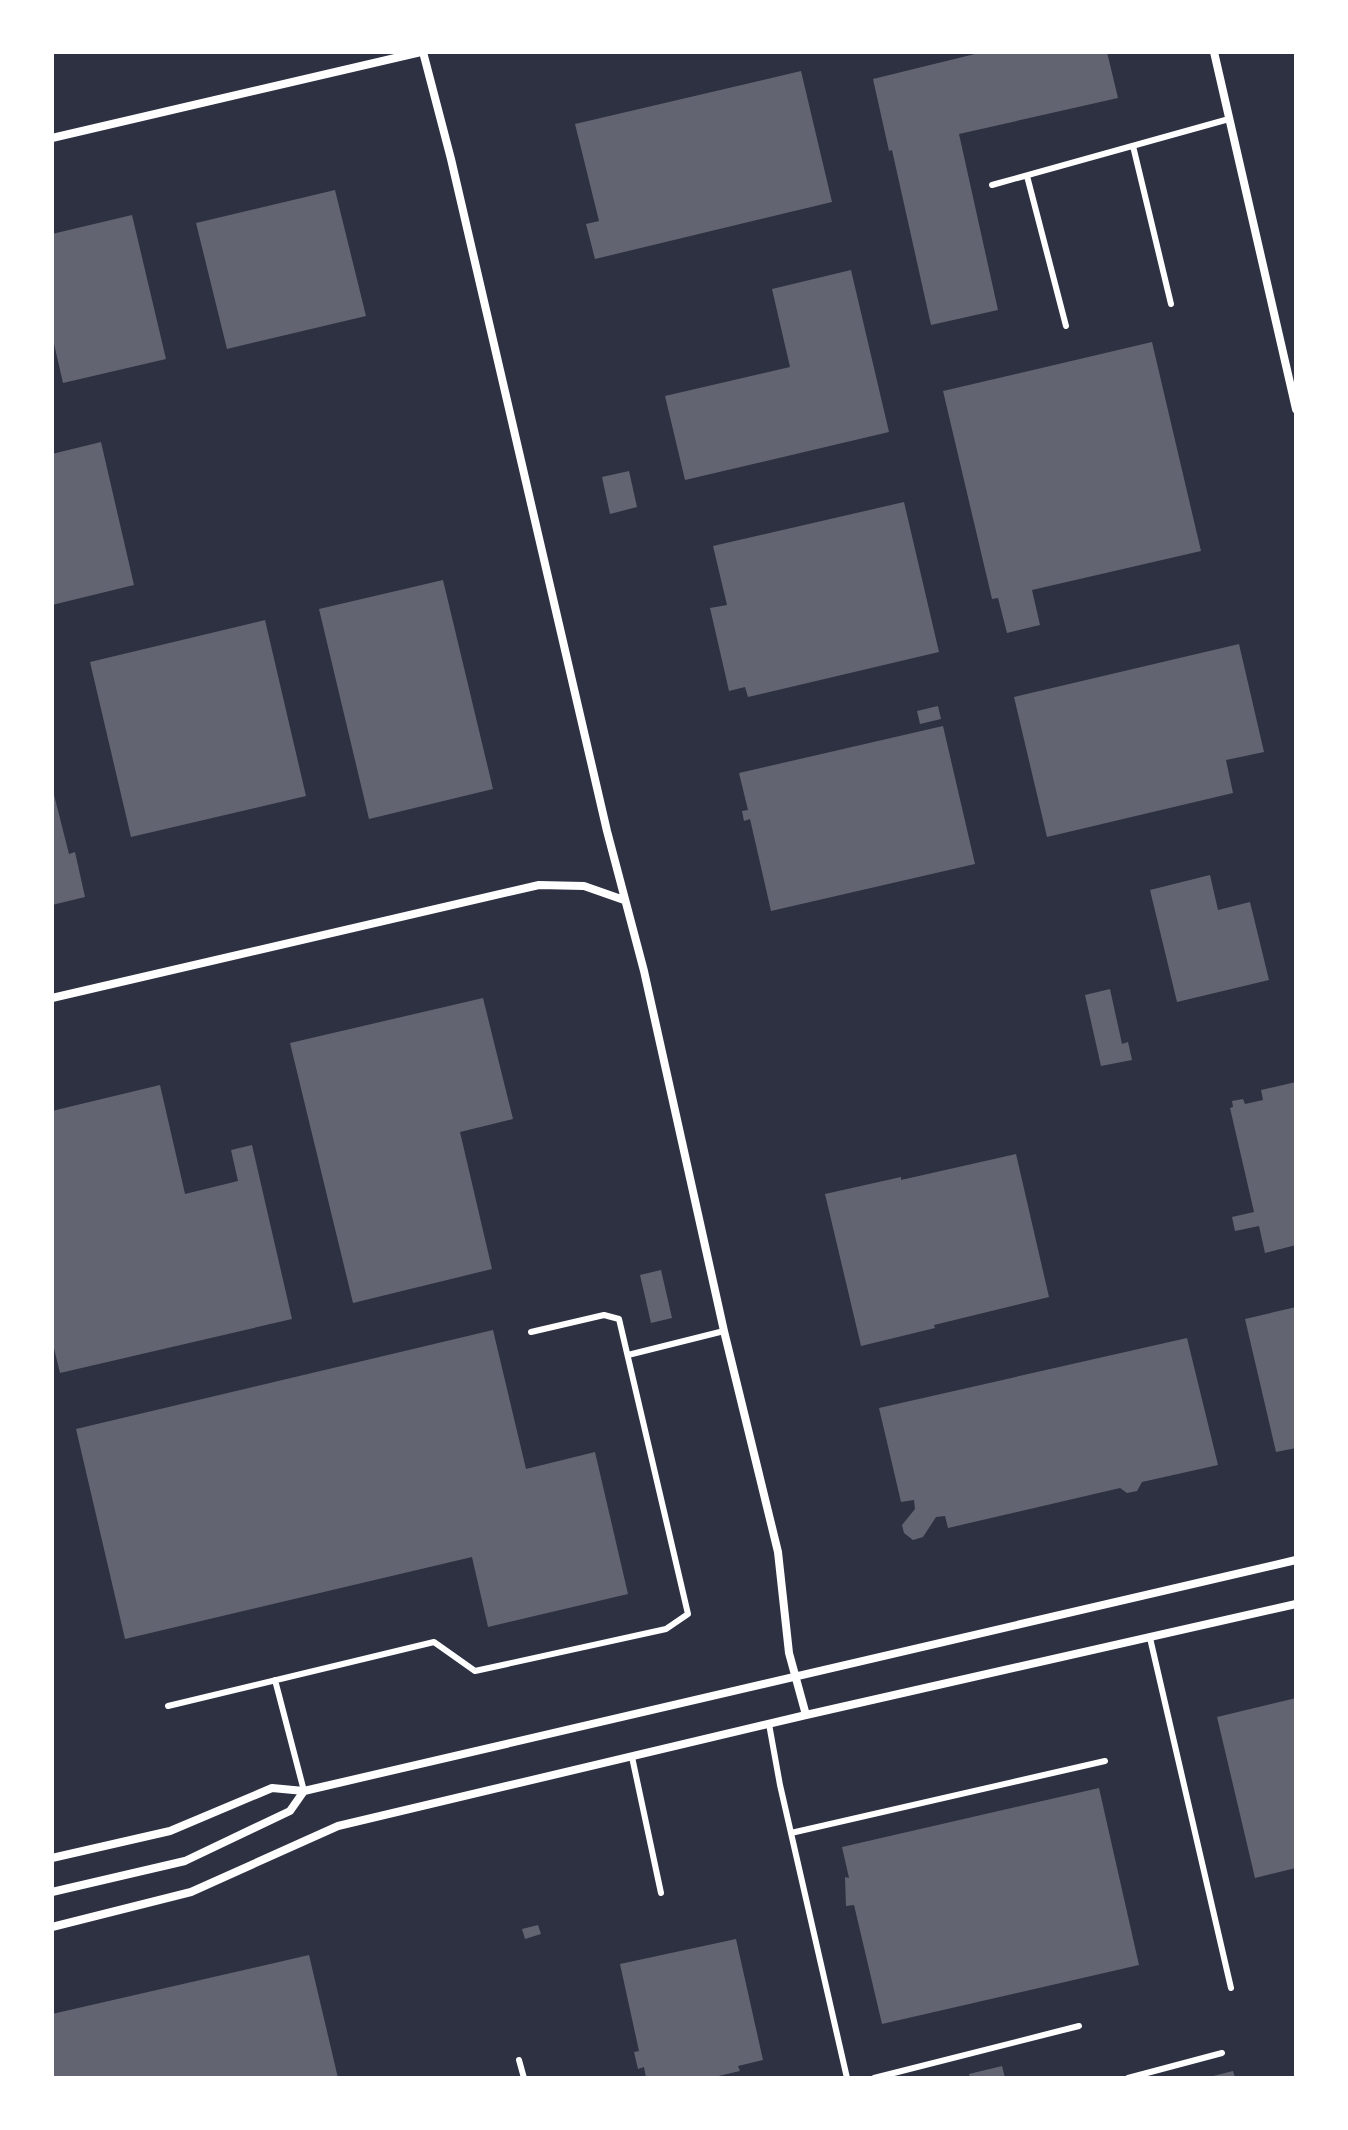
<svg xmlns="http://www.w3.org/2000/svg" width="1348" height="2130" font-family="'IBM Plex Serif',serif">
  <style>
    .building { fill: #626471 }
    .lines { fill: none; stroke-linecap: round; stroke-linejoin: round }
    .service { stroke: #fff; stroke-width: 6 }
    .minor { stroke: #fff; stroke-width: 8 }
  </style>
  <rect width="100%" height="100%" fill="#2d3142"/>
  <!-- building -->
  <path class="building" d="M983 52H1107L1118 98 959 134 998 310 931 325 892 150 889 151 873 79Z
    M801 71 832 202 595 259 586 224 599 221 575 124Z
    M335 190 366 316 227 349 196 223Z
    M132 215 166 359 63 383 52 335V234Z
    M851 270 889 432 685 480 665 396 790 367 772 289Z
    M1152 342 1201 551 1032 590 1040 625 1007 633 998 598 992 599 943 391Z
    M101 442 134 585 52 605V454Z
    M629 471 637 507 610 514 602 477Z
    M904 502 939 652 748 697 745 687 729 691 710 608 727 605 713 546Z
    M443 580 493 789 369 819 319 609Z
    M265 620 306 796 131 837 90 662Z
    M1239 644 1264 752 1226 760 1233 793 1047 837 1014 697Z
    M938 706 941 719 920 724 917 711Z
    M943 726 975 864 771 911 750 819 744 821 742 811 748 810 739 773Z
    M52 787 69 854 75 852 85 897 52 905Z
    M1210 875 1218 910 1250 902 1269 980 1177 1002 1150 890Z
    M1110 989 1122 1044 1128 1042 1132 1060 1101 1066 1085 995Z
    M483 998 513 1119 460 1132 492 1269 353 1303 290 1043Z
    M1296 1082V1245L1265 1253 1259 1226 1235 1231 1232 1217 1254 1212 1230 1108 1233 1107 1232 1101 1243 1099 1245 1104 1263 1100 1261 1090Z
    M160 1085 185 1194 238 1181 231 1150 252 1145 292 1319 60 1373 52 1340V1111Z
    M1016 1154 1049 1297 934 1325 935 1328 861 1346 825 1194 901 1177V1180Z
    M661 1270 672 1318 651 1323 640 1275Z
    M1296 1307V1448L1276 1452 1245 1319Z
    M493 1330 526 1469 595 1452 628 1594 488 1627 472 1557 125 1639 76 1429Z
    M1187 1338 1218 1465 1142 1482 1137 1491 1127 1493 1120 1488 948 1528 945 1516 936 1517 923 1537 913 1540 904 1533 902 1525 915 1509 914 1500 901 1502 879 1408Z
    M1296 1698V1868L1255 1878 1217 1717Z
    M1099 1788 1139 1965 882 2024 854 1905 846 1906 845 1877 849 1878 842 1847Z
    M538 1925 541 1934 525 1939 522 1929Z
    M736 1939 763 2060 738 2066 740 2071 710 2078H646L644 2067 638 2069 634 2052 639 2051 620 1964Z
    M309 1955 338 2078H52V2014Z
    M1002 2066 1005 2078H970L969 2074Z
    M1233 2071 1235 2078H1209V2077Z"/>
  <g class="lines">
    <!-- service -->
    <path class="service" d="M1133 146 1171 304
      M1027 176 1066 326
      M992 185 1229 119
      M628 1355 724 1331
      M1150 1638 1231 1988
      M275 1680 304 1791
      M168 1706 434 1642 475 1671 666 1629 688 1614 619 1319 604 1315 531 1332
      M769 1724 780 1785 847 2078
      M632 1757 661 1893
      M791 1833 1105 1761
      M519 2060 524 2078
      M874 2078 1079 2026
      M1128 2078 1222 2053"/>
    <!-- minor -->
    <path class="minor" d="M423 52 451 159 607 831 644 971 724 1331 778 1552 789 1653 806 1715
      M1214 52 1296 409
      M52 138 421 52
      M52 998 539 885 584 886 624 900
      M52 1858 170 1831 272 1788 304 1791 1296 1560
      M52 1892 185 1861 290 1811 304 1791
      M52 1927 191 1892 338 1826 806 1715 1296 1604"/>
  </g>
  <!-- border -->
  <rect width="1348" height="2130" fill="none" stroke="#ffffff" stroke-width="108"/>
</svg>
